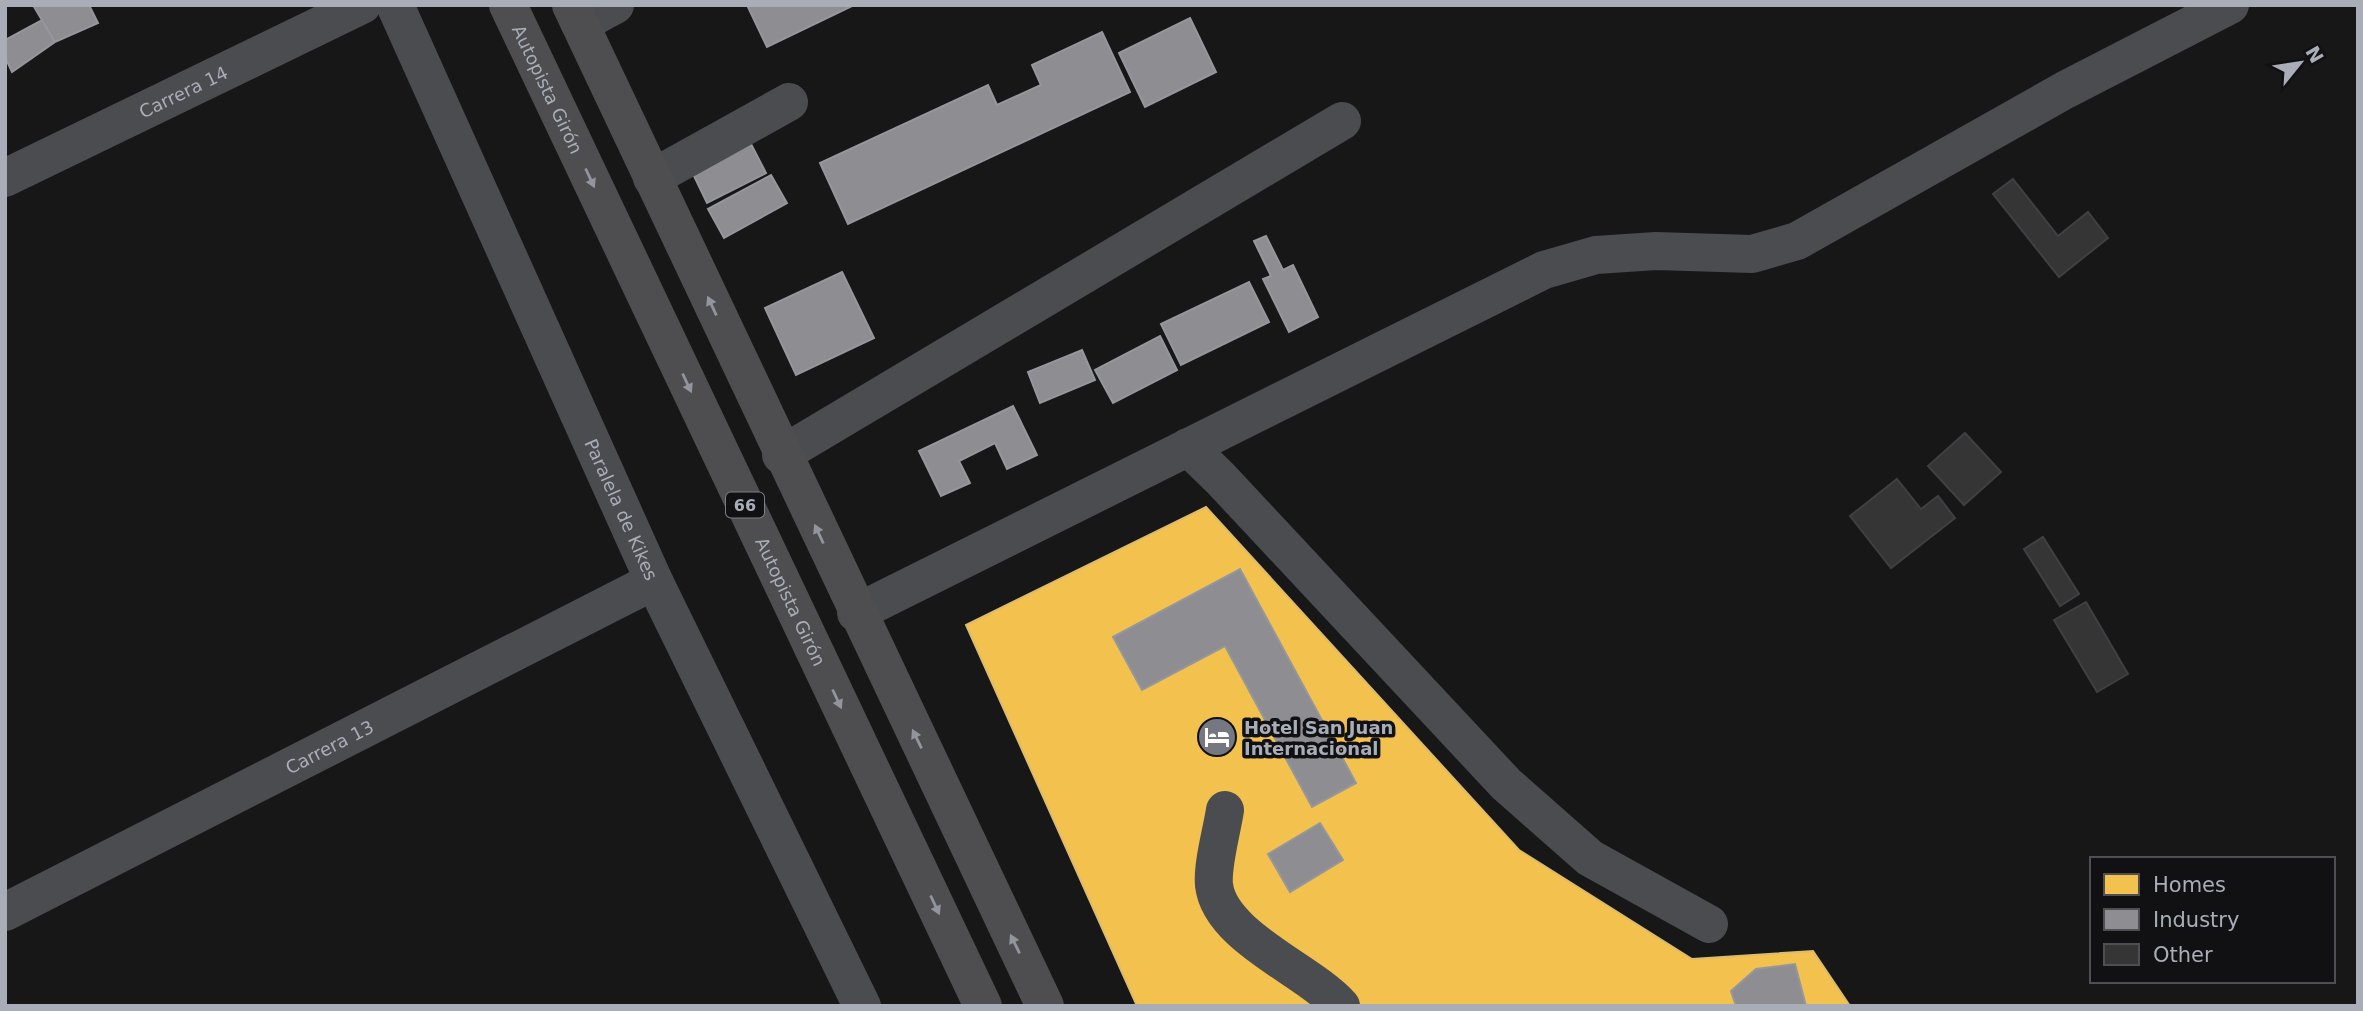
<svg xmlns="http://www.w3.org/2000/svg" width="2363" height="1011" font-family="'DejaVu Sans',sans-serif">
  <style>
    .homes { fill: #f2c14e; stroke: #dcbb6e; stroke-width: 2 }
    .industry { fill: #8d8d92; stroke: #95979d; stroke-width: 2 }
    .building { fill: #353536; stroke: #3f4043; stroke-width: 2 }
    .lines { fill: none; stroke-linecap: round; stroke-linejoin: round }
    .minor { stroke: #4b4c50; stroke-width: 38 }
    .highway { stroke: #4e4e51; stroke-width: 38 }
    .oneway { fill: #92959e }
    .labels { text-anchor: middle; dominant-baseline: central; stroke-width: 7; stroke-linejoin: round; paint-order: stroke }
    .shield { fill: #111113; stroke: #7b7e86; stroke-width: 2 }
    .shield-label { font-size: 16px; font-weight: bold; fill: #a8adb8 }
    .street-label { font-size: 18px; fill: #a8adb8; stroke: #111113 }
    .poi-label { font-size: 18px; font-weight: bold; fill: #a8adb8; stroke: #111113; text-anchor: start }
  </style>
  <rect width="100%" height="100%" fill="#171717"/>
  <!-- homes -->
  <path class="homes" d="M1206 507 1519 850 1692 959 1813 951 1850 1006H1137L966 625Z"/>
  <!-- industry -->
  <path class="industry" d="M33 5H89L98 23 55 42Z
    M747 5H854L767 47Z
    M1190 18 1216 72 1145 107 1119 53Z
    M42 20 55 42 12 72 5 57V40Z
    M1102 32 1130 92 848 224 820 163 988 85 997 105 1041 85 1032 65Z
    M751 144 766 173 707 203 693 174Z
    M771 175 787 203 724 238 708 209Z
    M1266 236 1283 270 1293 265 1318 317 1289 332 1263 279 1271 276 1254 241Z
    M842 272 874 338 796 375 765 308Z
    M1249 282 1269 322 1181 365 1161 324Z
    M1160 336 1177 370 1113 403 1095 370Z
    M1082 350 1095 380 1040 403 1028 372Z
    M1013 406 1037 455 1007 469 995 443 959 461 970 483 941 496 919 451Z
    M1240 569 1356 783 1312 807 1225 646 1142 690 1113 637Z
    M1320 823 1343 860 1290 892 1268 854Z
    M1795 964 1806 1006H1736L1731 991 1756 969Z"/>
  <!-- building -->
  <path class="building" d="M2013 179 2058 236 2088 212 2108 238 2059 277 1993 194Z
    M1965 433 2001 472 1964 505 1928 466Z
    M1897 479 1921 509 1938 496 1955 518 1891 568 1850 516Z
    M2043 537 2079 594 2060 606 2024 549Z
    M2086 602 2128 674 2097 692 2054 620Z"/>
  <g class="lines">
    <!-- minor -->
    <g class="minor">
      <path id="s1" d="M395 5 654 581 862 1006"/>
      <path d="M580 24 615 5"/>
      <path id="s2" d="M5 178 362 5"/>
      <path d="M652 178 789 102"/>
      <path d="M1188 447 1220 478 1506 784 1590 858 1709 924"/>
      <path d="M781 455 1342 121"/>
      <path d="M856 613 1544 270 1596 255 1656 251 1752 254 1797 241 2065 90 2230 5"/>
      <path d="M1225 810C1222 830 1212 865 1214 885 1220 937 1309 970 1341 1006"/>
      <path id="s3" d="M5 912 654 581"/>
    </g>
    <!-- highway -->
    <g class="highway">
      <path id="s4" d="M508 5 983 1006"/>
      <path d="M571 5 1045 1006"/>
    </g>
  </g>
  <!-- one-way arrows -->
  <defs><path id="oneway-solid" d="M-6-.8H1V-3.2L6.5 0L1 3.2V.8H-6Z" transform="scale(1.75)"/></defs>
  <g class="oneway">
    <use href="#oneway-solid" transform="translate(590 178) rotate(65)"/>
    <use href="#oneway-solid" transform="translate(712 306) rotate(-115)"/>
    <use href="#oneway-solid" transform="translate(687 383) rotate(65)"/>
    <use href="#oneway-solid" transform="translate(819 534) rotate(-115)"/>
    <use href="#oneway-solid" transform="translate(837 699) rotate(65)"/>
    <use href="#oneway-solid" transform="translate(917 739) rotate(-116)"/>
    <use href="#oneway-solid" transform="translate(935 905) rotate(65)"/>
    <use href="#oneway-solid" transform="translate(1015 944) rotate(-116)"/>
  </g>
  <!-- icons -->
  <defs>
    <symbol id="hotel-disc" viewBox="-11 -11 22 22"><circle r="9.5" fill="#757880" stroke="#111113"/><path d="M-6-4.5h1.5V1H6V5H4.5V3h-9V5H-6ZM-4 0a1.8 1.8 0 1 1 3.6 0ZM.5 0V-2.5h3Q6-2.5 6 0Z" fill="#fff"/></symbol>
  </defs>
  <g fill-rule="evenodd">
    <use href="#hotel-disc" x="1195" y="715" width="44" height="44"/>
  </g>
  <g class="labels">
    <!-- shield labels -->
    <rect class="shield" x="726" y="492.5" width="38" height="25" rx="5"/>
    <g class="shield-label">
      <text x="745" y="505">66</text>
    </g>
    <!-- street labels -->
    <g class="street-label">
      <text stroke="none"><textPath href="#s4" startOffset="93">Autopista Girón</textPath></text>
      <text stroke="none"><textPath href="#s2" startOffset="198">Carrera 14</textPath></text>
      <text stroke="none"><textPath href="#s1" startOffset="553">Paralela de Kikes</textPath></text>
      <text stroke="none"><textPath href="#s4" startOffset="660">Autopista Girón</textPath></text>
      <text stroke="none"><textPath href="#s3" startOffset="364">Carrera 13</textPath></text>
    </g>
    <!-- poi labels -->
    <g class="poi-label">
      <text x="1244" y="727">Hotel San Juan<tspan x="1244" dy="21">Internacional</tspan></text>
    </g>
  </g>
  <!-- border -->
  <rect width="2363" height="1011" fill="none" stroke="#a8adb8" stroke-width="14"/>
  <!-- legend -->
  <rect x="2090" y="857" width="245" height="126" fill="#111113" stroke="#4d4f55" stroke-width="2"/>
  <rect x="2104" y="874" width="35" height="21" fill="#f2c14e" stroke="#4d4f55" stroke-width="2"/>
  <text x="2153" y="892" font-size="21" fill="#a8adb8">Homes</text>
  <rect x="2104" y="909" width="35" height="21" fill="#8d8d92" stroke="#4d4f55" stroke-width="2"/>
  <text x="2153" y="927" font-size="21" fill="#a8adb8">Industry</text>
  <rect x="2104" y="944" width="35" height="21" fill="#353536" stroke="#4d4f55" stroke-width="2"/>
  <text x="2153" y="962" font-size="21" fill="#a8adb8">Other</text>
  <!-- north arrow -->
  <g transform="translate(2300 63) rotate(60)" stroke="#111113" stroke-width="5" paint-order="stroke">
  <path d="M0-5L12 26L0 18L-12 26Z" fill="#a8adb8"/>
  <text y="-10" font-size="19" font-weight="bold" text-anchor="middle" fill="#a8adb8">N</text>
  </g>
</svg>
